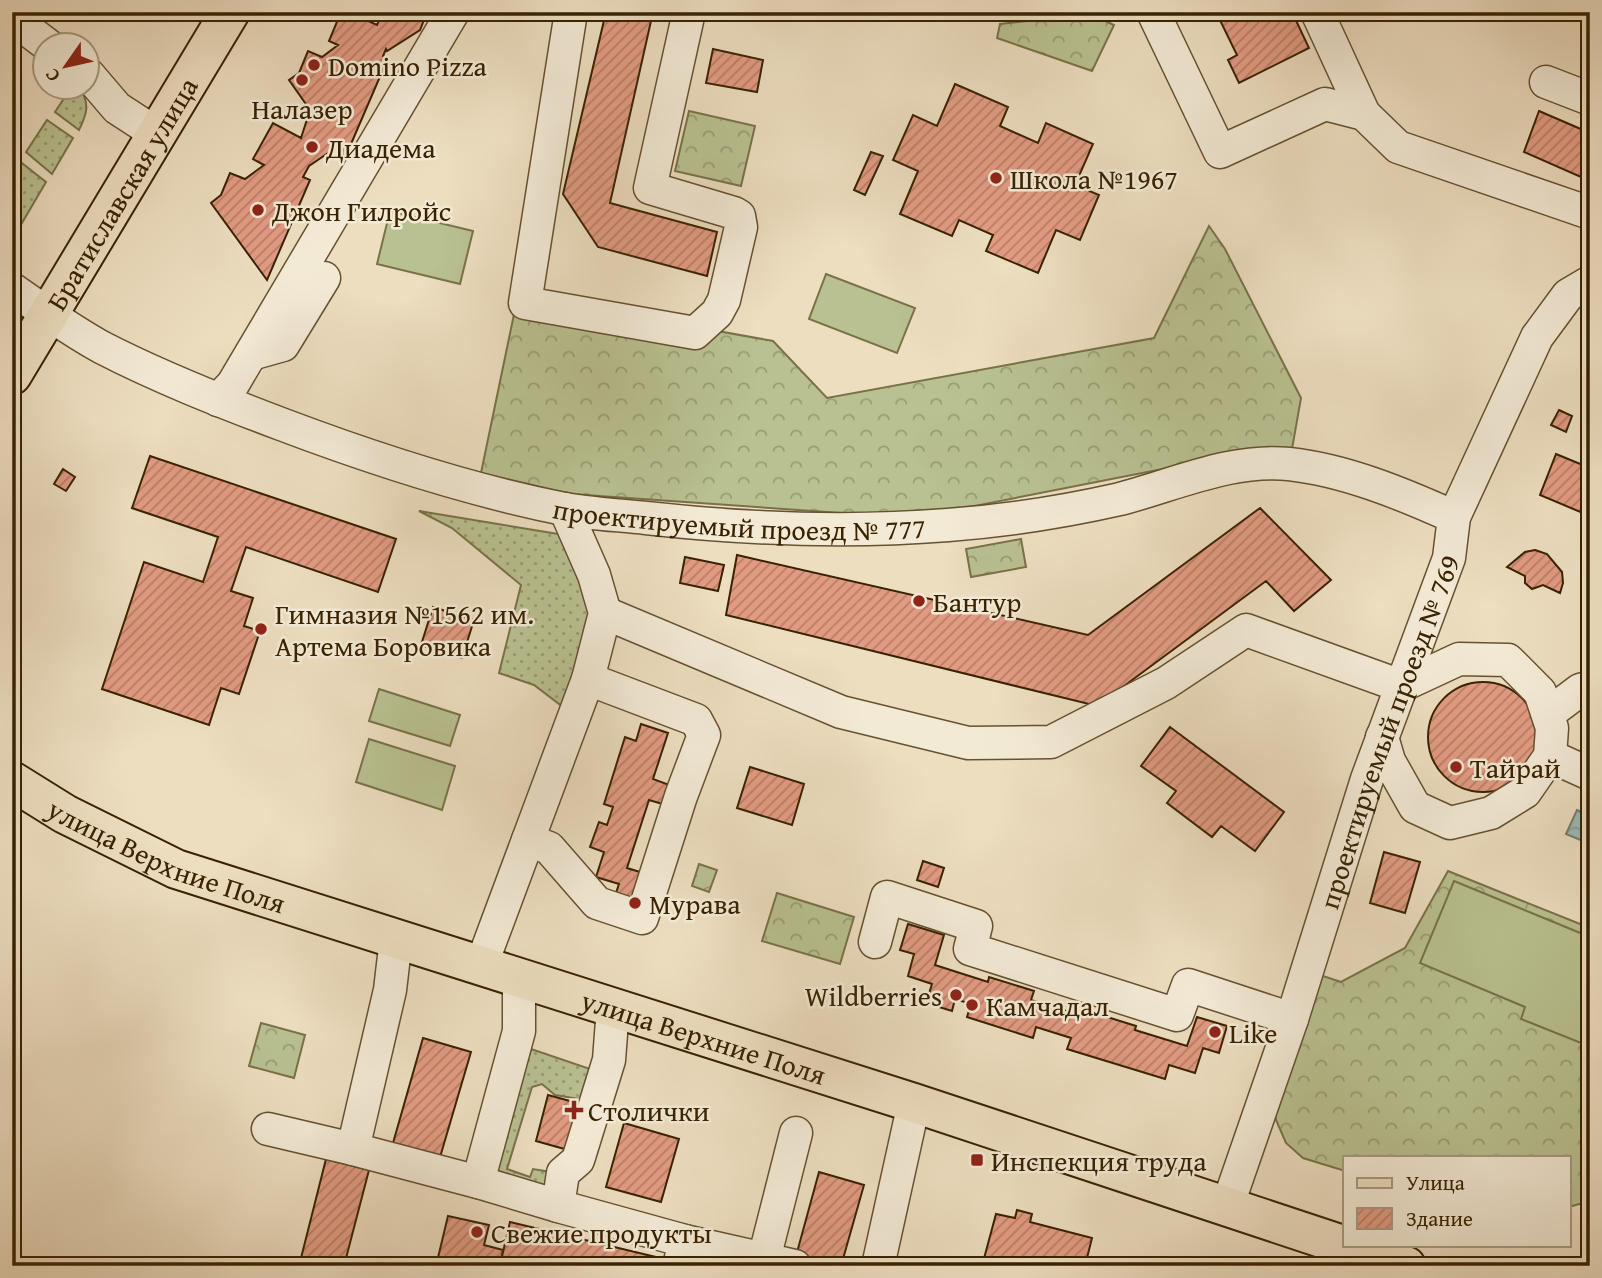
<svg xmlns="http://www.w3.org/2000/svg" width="1602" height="1278" font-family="'Gentium Book Plus',serif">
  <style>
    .grass { fill: url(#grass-dots); stroke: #797248; stroke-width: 2 }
    .forest { fill: url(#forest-crowns); stroke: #797248; stroke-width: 2 }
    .pitch { fill: #b9c191; stroke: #797248; stroke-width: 2 }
    .water { fill: url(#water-waves); stroke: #747e70; stroke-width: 2 }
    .building { fill: url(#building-hatch); stroke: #392200; stroke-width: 2 }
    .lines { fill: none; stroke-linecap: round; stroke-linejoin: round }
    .minor-casing { stroke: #665130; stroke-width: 35 }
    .major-casing { stroke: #392200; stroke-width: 42 }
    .minor { stroke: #f3ead6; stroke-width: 32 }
    .major { stroke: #eddec0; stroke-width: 38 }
    .poi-dot { fill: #8f2418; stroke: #f3ead6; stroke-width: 2.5 }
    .labels { text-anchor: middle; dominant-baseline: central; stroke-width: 5; stroke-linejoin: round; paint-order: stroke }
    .poi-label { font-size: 28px; fill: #392200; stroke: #f3ead6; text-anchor: start }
    .street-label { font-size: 28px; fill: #392200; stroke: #f3ead6 }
  </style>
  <defs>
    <pattern id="grass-dots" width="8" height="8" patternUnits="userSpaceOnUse" patternTransform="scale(1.75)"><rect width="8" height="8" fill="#b9c191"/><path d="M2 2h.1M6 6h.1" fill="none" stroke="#979c74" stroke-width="1.8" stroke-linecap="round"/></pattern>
    <pattern id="forest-crowns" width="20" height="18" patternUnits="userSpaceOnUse" patternTransform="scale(1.75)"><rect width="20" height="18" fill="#b9c191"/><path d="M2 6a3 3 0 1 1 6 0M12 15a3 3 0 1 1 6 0" fill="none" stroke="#979c74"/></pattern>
    <pattern id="water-waves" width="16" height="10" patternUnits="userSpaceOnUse" patternTransform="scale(1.75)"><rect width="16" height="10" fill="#9bbbba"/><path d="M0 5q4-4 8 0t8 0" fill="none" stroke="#86a09e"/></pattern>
    <pattern id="building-hatch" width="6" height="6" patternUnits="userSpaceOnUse" patternTransform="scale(1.75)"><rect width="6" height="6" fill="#e29b82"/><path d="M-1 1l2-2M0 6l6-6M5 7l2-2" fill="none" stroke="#b87e68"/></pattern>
  </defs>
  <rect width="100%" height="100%" fill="#eddec0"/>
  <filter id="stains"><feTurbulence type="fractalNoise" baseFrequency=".00286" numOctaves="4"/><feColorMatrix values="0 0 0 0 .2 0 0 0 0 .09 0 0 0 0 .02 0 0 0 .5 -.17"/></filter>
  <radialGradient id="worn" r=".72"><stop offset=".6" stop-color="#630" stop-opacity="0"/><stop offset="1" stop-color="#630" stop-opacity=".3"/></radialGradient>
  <!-- grass -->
  <path class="grass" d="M71 88H80C90 104 87 114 79 130L55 112Z
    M47 120 73 138 52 174 26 152Z
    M13 156 46 182 12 240V157Z
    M419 511 570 536 595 614 567 710 534 685 499 673 521 585 452 528Z
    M531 1049 599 1072 585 1100 555 1095 542 1084 532 1087 507 1169 530 1177 533 1169 551 1172 555 1190 492 1179Z"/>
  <!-- forest -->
  <path class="forest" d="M1090 14 1114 25 1092 71 997 38 1000 24Z
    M689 111 755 126 741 186 675 171Z
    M1209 226 1225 249 1301 398 1292 449 1244 453 949 511 855 514 571 494 481 473 518 295 773 341 827 398 1154 338Z
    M1021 539 1026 567 971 577 966 549Z
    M699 864 717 870 709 892 692 886Z
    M1448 871 1590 928V1201L1569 1207V1157H1345V1171L1303 1158 1286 1143 1276 1120 1273 1093 1314 973 1341 982 1405 948Z
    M777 893 854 917 840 964 762 941Z
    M261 1023 305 1035 294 1078 249 1066Z"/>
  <!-- pitch -->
  <path class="pitch" d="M390 211 473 231 460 284 377 264Z
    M826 274 915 308 897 353 809 319Z
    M379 689 460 715 450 746 369 721Z
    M369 739 455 766 442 810 356 782Z
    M1454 881 1590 937V1022L1581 1043 1521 1019 1525 1007 1420 963Z"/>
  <!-- water -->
  <path class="water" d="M1577 810 1590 816V844L1566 834Z"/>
  <!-- building -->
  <path class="building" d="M341 12H348L377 25 383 12H427L420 30 387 51 386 49 383 56 388 58 345 158 337 147 309 166 303 177 310 180 267 280 211 203 221 195 230 173 245 179 264 165 253 159 273 123 301 138 310 110 289 80 299 73 308 51 322 57 338 45 329 41Z
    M606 12 651 21 610 203 717 232 707 276 598 247 563 194Z
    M1216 12H1292L1309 48 1239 83 1228 60 1237 55Z
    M1455 12H1482L1478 21Z
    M1499 12H1525L1522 21Z
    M713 49 763 60 757 92 706 83Z
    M955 84 1008 107 1000 126 1038 143 1046 123 1093 144 1075 185 1099 195 1080 240 1056 230 1038 273 986 251 993 235 959 220 952 236 900 214 918 171 893 160 913 115 937 126Z
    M1539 111 1590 133V181L1524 152Z
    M871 152 883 156 865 195 854 190Z
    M1559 410 1572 416 1566 432 1551 425Z
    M1556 454 1590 468V516L1540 495Z
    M150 456 396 539 378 592 246 547 231 591 253 598 244 626 260 631 239 694 221 688 209 725 102 689 144 562 203 582 218 537 132 508Z
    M63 469 75 477 66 491 54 484Z
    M1260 508 1331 580 1294 611 1266 581 1097 706 726 615 737 555 1088 635Z
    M1535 550 1547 554 1562 572 1563 583 1560 593 1543 585 1532 589 1525 583V576L1507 567 1525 552Z
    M685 557 724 565 718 591 680 583Z
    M433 607 474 620 462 658 421 645Z
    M1428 737a55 55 0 1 1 110 0a55 55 0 1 1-110 0Z
    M641 724 668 733 653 779 672 786 666 805 649 800 627 868 653 876 642 908 614 899 619 884 596 877 604 852 590 847 599 822 607 825 613 807 604 804 625 737 636 741Z
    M1170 727 1284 812 1255 851 1221 826 1212 837 1167 803 1176 791 1141 766Z
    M750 767 804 784 792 825 737 808Z
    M1384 852 1420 862 1405 913 1370 903Z
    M923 861 944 868 938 887 917 880Z
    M908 924 944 935 935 965 988 982 989 977 1034 991 1031 1000 1086 1017 1088 1011 1136 1026 1135 1030 1187 1046 1197 1017 1227 1026 1219 1053 1203 1048 1195 1073 1169 1065 1165 1079 1067 1049 1071 1038 1036 1027 1033 1038 967 1017 971 1004 955 999 952 1011 926 1003 932 984 908 976 914 954 900 950Z
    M423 1038 471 1052 438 1164 391 1150Z
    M548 1095 581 1104 568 1150 536 1141Z
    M624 1123 679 1139 661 1202 606 1187Z
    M326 1159 369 1170 344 1266H299Z
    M819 1172 864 1185 841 1266H830L796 1256Z
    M1017 1210 1032 1214 1030 1222 1092 1238 1085 1266H982L996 1214 1015 1218Z
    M448 1216 489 1225 484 1245 503 1250 500 1265 479 1260 478 1266H436Z
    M510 1222 656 1257 654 1266 500 1265Z"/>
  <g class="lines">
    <defs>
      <g id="minor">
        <path d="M571 12 525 303 695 333 717 313 724 300 741 227 739 216 734 213 650 188 689 12"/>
        <path d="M1153 12 1220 152 1325 104 1364 114 1398 147 1590 213"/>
        <path d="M1317 12 1364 114"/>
        <path d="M12 18 49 46"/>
        <path d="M88 74 117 108 157 134"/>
        <path d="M1546 82 1590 99"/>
        <path id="s1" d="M12 289C41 309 70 330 101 347 159 377 220 401 281 424 371 458 469 490 564 509 591 514 619 515 646 518 746 529 847 533 948 525 1002 521 1067 511 1120 499 1174 485 1232 458 1289 464 1345 470 1403 494 1454 517"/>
        <path d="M251 354 283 345 324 278"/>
        <path d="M218 400 233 384 453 12"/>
        <path d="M605 613 841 712 968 743 1051 742 1166 683 1246 630 1401 686 1459 659 1508 660 1540 692 1552 728 1550 756 1525 792 1491 813 1450 823 1415 807 1389 761 1382 737"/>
        <path d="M1548 714 1580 690 1590 687"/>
        <path d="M1550 756 1590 774"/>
        <path d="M528 840 549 848 597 903 642 918 681 796 704 735 696 720 588 679"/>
        <path d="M396 939 390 990 353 1149 478 1182"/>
        <path d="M875 942 887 897 976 926 970 949 1177 1015 1188 985 1292 1019"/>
        <path d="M481 966 588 679 605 613 594 575 565 509"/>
        <path d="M519 978V1031L478 1182 558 1206"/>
        <path d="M613 1008 609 1060 578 1160 563 1173 558 1206 685 1241 679 1266"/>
        <path d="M268 1129 353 1149"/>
        <path id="s2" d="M1227 1207 1292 1019 1367 779 1449 558 1454 517 1537 337 1568 295 1590 282"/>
        <path d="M685 1241 795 1266"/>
        <path d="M767 1266 764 1259 796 1133"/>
        <path d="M878 1266 914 1103"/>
      </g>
      <g id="major">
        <path id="s3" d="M12 375 230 12"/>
        <path id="s4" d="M12 781 65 814 176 869 914 1103 1406 1266"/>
      </g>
    </defs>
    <!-- minor casing -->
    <use href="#minor" class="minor-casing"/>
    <!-- major casing -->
    <use href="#major" class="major-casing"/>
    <!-- minor -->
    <use href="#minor" class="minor"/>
    <!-- major -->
    <use href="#major" class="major"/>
  </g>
  <!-- markers -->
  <g class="poi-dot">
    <circle cx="314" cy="65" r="7"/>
    <circle cx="302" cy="80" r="7"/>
    <circle cx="312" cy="147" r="7"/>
    <circle cx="996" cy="178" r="7"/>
    <circle cx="258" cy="210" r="7"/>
    <circle cx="919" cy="601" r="7"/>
    <circle cx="261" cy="629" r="7"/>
    <circle cx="1456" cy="767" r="7"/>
    <circle cx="635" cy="903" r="7"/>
    <circle cx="956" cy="995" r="7"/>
    <circle cx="972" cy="1005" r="7"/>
    <circle cx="1215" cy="1032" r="7"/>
    <path d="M570.5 1099.5h7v7h7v7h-7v7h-7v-7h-7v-7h7z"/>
    <rect x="970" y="1153" width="14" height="14" rx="3.5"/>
    <circle cx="477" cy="1232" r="7"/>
  </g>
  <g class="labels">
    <!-- poi labels -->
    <g class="poi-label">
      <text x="328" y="65">Domino Pizza</text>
      <text x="302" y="108" text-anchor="middle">Налазер</text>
      <text x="326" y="147">Диадема</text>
      <text x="1010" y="178">Школа №1967</text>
      <text x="272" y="210">Джон Гилройс</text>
      <text x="933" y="601">Бантур</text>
      <text x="275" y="613">Гимназия №1562 им.<tspan x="275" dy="32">Артема Боровика</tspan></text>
      <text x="1470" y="767">Тайрай</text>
      <text x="649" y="903">Мурава</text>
      <text x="942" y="995" text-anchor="end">Wildberries</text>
      <text x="986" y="1005">Камчадал</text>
      <text x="1229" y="1032">Like</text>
      <text x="588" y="1110">Столички</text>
      <text x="991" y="1160">Инспекция труда</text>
      <text x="491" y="1232">Свежие продукты</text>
    </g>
    <!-- street labels -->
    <g class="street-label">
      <text stroke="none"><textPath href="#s3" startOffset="212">Братиславская улица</textPath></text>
      <text stroke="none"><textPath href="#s1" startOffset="774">проектируемый проезд № 777</textPath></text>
      <text stroke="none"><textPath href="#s2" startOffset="502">проектируемый проезд № 769</textPath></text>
      <text stroke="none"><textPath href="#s4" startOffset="173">улица Верхние Поля</textPath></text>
      <text stroke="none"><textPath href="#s4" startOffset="740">улица Верхние Поля</textPath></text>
    </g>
  </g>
  <!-- margin -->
  <rect width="1602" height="1278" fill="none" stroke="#eddec0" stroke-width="42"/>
  <rect x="14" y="14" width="1574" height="1250" fill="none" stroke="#392200" stroke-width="3.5"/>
  <rect x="21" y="21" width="1560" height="1236" fill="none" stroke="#392200" stroke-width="2"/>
  <!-- legend -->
  <rect x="1343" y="1156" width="228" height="91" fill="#f3ead6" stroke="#a99a80" stroke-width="2"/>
  <rect x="1357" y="1178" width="35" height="10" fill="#eddec0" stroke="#a99a80" stroke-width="2"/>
  <text x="1406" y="1190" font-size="21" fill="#392200">Улица</text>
  <rect x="1357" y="1208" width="35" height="21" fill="url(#building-hatch)" stroke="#a99a80" stroke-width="2"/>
  <text x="1406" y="1226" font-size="21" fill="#392200">Здание</text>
  <!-- north arrow -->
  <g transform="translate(66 66) rotate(236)"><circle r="33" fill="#f3ead6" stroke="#a99a80" stroke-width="2"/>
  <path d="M0-5L12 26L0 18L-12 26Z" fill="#8f2418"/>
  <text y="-10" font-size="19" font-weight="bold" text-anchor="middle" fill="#392200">С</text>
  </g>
  <rect width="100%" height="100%" filter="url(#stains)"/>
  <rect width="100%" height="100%" fill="url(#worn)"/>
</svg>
